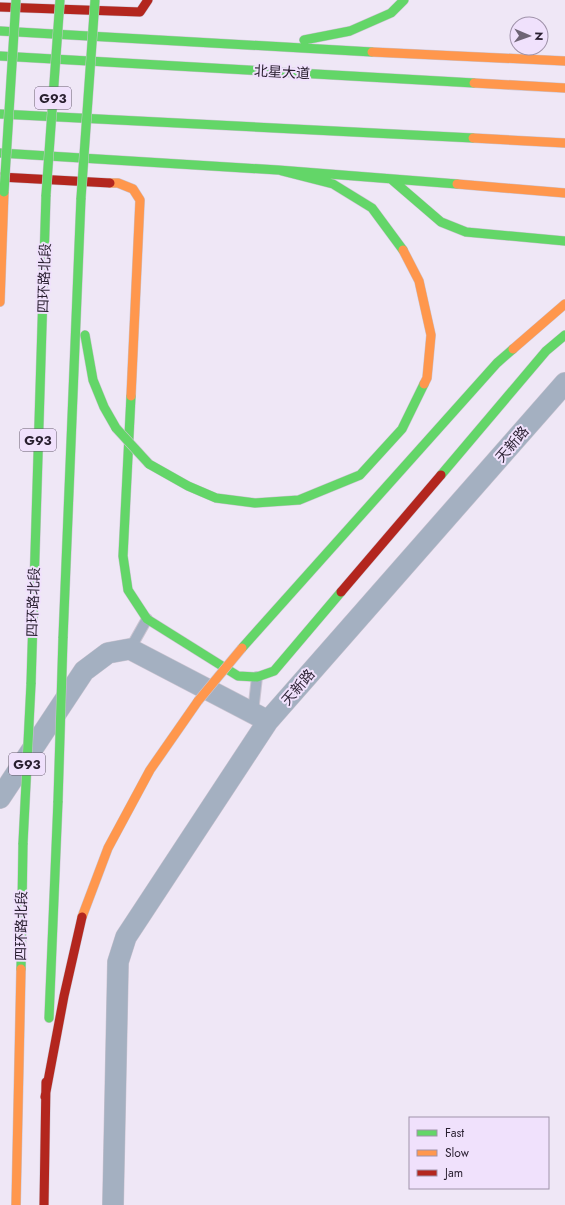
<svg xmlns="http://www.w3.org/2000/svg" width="565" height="1205" font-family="Jost,'Noto Sans SC',sans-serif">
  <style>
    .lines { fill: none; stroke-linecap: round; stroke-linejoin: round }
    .lane-casing { stroke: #cbc4d1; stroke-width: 12 }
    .street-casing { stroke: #cbc4d1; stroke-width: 22 }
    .fast-casing { stroke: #cbc4d1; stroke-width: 10 }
    .slow-casing { stroke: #cbc4d1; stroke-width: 10 }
    .jam-casing { stroke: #cbc4d1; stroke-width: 10 }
    .lane { stroke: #a4b0c1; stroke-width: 10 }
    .street { stroke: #a4b0c1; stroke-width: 21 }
    .fast { stroke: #63d668; stroke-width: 9 }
    .slow { stroke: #ff974d; stroke-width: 9 }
    .jam { stroke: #b3261e; stroke-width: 9 }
    .fast-bridge-casing { stroke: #cbc4d1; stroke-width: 10; stroke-linecap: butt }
    .slow-bridge-casing { stroke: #cbc4d1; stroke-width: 10; stroke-linecap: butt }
    .fast-bridge { stroke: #63d668; stroke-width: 9 }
    .slow-bridge { stroke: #ff974d; stroke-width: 9 }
    .labels { text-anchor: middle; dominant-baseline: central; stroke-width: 4; stroke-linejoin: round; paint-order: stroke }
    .shield { fill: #f0e1fc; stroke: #64586c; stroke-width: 1 }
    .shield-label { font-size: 13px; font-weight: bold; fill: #281e2f }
    .street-label { font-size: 14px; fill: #281e2f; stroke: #f0e1fc }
  </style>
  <rect width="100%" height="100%" fill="#efe7f6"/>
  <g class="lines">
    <defs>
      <path id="lane" d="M130 649 147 619
        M253 712 257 677"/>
      <path id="street" d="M0 798 84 671 108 653 130 649 268 721 565 383
        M113 1205 118 962 126 937 268 721"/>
      <path id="fast" d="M0 31 372 52
        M304 40 350 31 391 13 404 0
        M0 56 474 83
        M0 114 473 138
        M0 153 278 170 457 184
        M278 170 333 184 372 208 403 250
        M391 179 441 222 466 232 565 241
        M85 335 93 380 104 407 116 428
        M131 396 123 556 128 590 147 619 238 676 257 677 274 671 341 592
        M149 464 188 486 216 498 255 503 299 500 360 475 402 429 424 384
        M441 475 546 351 565 335
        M63 638 81 198
        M242 648 497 363 513 349
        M31 684 46 195
        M21 969 23 843
        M49 1018 58 801"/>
      <path id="slow" d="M372 52 565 61
        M474 83 565 88
        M473 138 565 143
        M110 183H118L133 189 140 200 131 396
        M457 184 565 193
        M403 250 419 281 431 335 427 378 424 384
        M0 302 4 192
        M513 349 565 304
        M82 917 108 848 150 770 198 701
        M16 1205 21 969"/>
      <path id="jam" d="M0 7 140 12 148 0
        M0 177 110 183
        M341 592 441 475
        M45 1097 64 996 82 917
        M44 1205 46 1082"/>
    </defs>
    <!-- lane casing -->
    <use href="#lane" class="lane-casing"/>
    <!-- street casing -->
    <use href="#street" class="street-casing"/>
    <!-- fast casing -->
    <use href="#fast" class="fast-casing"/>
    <!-- slow casing -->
    <use href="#slow" class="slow-casing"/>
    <!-- jam casing -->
    <use href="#jam" class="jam-casing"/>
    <!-- lane -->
    <use href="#lane" class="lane"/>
    <!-- street -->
    <use href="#street" class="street"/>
    <!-- fast -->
    <use href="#fast" class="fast"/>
    <!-- slow -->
    <use href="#slow" class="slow"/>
    <!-- jam -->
    <use href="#jam" class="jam"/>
    <defs>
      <path id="fast-bridge" d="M4 192 16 0
        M46 195 60 0
        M81 198 95 0
        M116 428 149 464
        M58 801 63 638
        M23 843 31 684"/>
      <path id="slow-bridge" d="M198 701 242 648"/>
    </defs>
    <!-- fast-bridge casing -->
    <use href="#fast-bridge" class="fast-bridge-casing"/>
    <!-- slow-bridge casing -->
    <use href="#slow-bridge" class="slow-bridge-casing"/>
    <!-- fast-bridge -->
    <use href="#fast-bridge" class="fast-bridge"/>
    <!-- slow-bridge -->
    <use href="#slow-bridge" class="slow-bridge"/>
  </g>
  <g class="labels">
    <!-- shield labels -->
    <g class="shield">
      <rect x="35" y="87" width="36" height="22" rx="3"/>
      <rect x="20" y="429" width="36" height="22" rx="3"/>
      <rect x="9" y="753" width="36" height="22" rx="3"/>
    </g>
    <g class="shield-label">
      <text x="53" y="98">G93</text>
      <text x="38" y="440">G93</text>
      <text x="27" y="764">G93</text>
    </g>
    <!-- street labels -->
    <g class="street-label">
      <text transform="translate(282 72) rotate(3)">北星大道</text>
      <text transform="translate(44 278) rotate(-88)">四环路北段</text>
      <text transform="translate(512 444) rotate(-49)">天新路</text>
      <text transform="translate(33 602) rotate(-88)">四环路北段</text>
      <text transform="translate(298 687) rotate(-49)">天新路</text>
      <text transform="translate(21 926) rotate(-89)">四环路北段</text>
    </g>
  </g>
  <!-- legend -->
  <rect x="409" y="1117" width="140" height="72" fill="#f0e1fc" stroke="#a093aa"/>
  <rect x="417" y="1130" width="20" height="6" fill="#63d668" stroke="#a093aa"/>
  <text x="445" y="1137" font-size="12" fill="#281e2f">Fast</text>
  <rect x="417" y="1150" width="20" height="6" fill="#ff974d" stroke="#a093aa"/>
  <text x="445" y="1157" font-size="12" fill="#281e2f">Slow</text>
  <rect x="417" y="1170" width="20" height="6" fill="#b3261e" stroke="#a093aa"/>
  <text x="445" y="1177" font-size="12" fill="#281e2f">Jam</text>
  <!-- north arrow -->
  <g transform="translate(529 36) rotate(92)"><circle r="19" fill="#f0e1fc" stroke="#a093aa"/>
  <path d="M0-3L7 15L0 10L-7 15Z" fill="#6e6475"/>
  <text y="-6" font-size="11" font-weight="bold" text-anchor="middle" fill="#281e2f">N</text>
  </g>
</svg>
